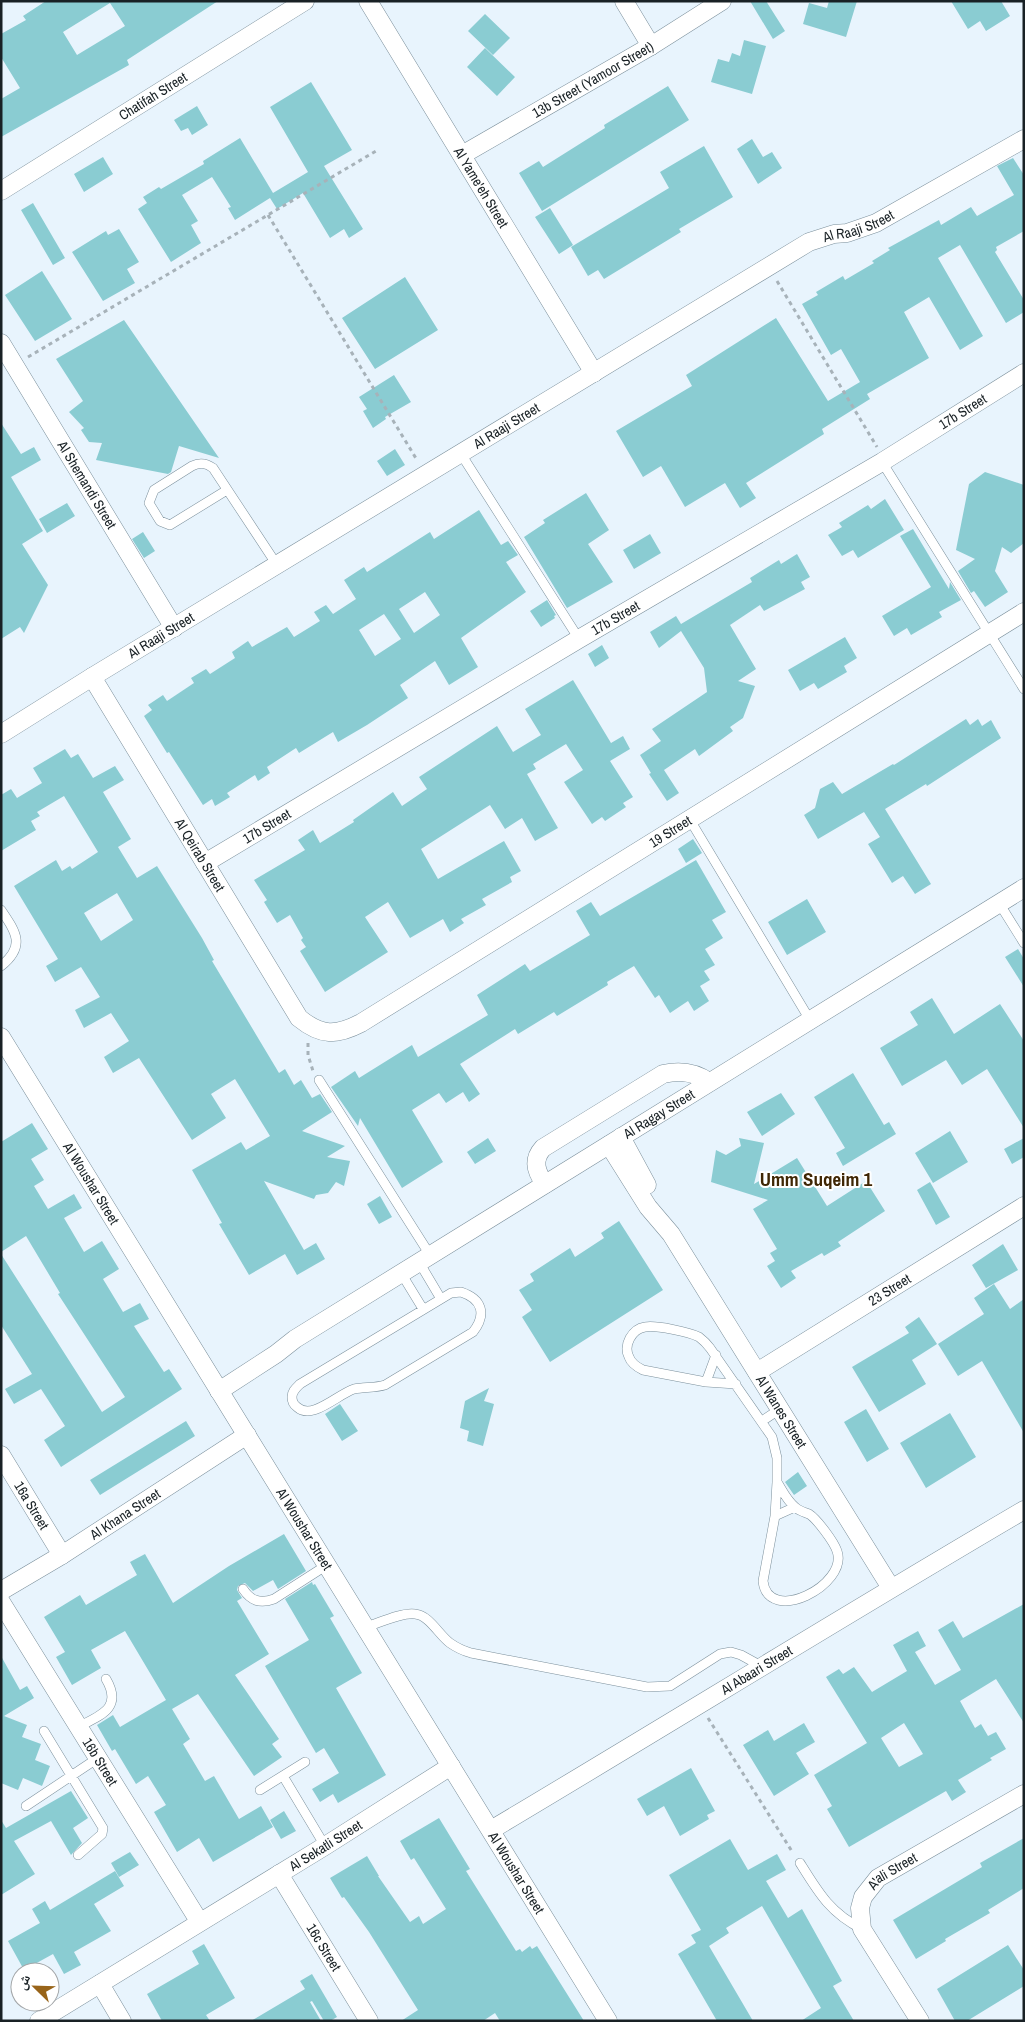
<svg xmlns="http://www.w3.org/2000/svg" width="1025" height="2022" font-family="'Archivo Narrow','Noto Naskh Arabic',sans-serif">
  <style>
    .building { fill: #8accd2; fill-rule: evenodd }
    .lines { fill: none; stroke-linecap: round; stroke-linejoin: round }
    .lane-casing { stroke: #7c909c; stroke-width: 10 }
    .street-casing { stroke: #7c909c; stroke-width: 19 }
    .path { stroke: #a7b2b9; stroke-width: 3; stroke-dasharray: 4 4; stroke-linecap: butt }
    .lane { stroke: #fff; stroke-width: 9 }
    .street { stroke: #fff; stroke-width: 18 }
    .labels { text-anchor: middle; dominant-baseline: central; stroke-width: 4; stroke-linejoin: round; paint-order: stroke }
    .street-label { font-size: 14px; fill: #192125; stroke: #fff }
    .district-label { font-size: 19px; font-weight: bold; fill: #3f2604; stroke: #fff }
  </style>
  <rect width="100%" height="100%" fill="#e8f4fd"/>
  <!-- building -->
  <path class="building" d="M46 1H218L127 60 129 65 1 137V99L20 88 1 57V34L26 20 23 16ZM110 3 125 26 77 55 63 32Z
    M750 1H766L785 31 773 39Z
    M829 1H857L846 37 803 24 809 3 827 8Z
    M951 1H1001L1010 16 986 31 980 21 968 29Z
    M485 14 510 38 493 55 468 31Z
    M744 40 766 46 752 94 711 82 718 59 729 62 732 53 740 56Z
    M485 48 515 77 497 96 467 67Z
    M311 82 352 150 324 166 363 229 349 238 344 229 330 238 303 193 277 209 270 198 235 220 228 208 231 207 212 177 182 195 198 221 191 225 201 243 171 262 138 209 147 203 143 197 159 187 161 189 204 164 203 161 240 138 273 193 308 172 270 107Z
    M668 86 689 120 542 211 519 173 539 161 543 167 605 128 604 125Z
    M197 106 208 125 192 135 188 128 181 131 174 120Z
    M752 139 763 157 772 152 782 168 758 184 737 149Z
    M704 146 733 197 679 229 681 232 604 279 598 270 588 276 571 247 669 188 660 172Z
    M103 157 113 174 84 192 74 174Z
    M1013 158 1024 175V231L996 247 997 250 995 252 1024 300V312L1006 323 960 245 938 258 983 336 960 350 929 297 904 312 929 358 867 394 870 399 822 429 824 434 746 483 756 498 740 508 725 483 685 507 661 466 643 477 616 431 692 386 686 375 776 318 828 401 860 382 841 349 831 355 802 304 818 295 816 292 843 276 845 280 874 263 872 261 890 250 888 248 939 220 941 225 971 207 977 216 1014 195 997 166Z
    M33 203 65 258 53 265 21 210Z
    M550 208 573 245 559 254 535 217Z
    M119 229 139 262 127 269 135 283 103 301 72 252 106 231 108 235Z
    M42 271 72 319 35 341 5 295Z
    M405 277 438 330 375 369 342 318Z
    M124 320 219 458 179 446 171 472 168 474 96 460 102 443 89 442 81 430 84 428 69 412 83 401 56 359Z
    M394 375 411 402 385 417 386 419 373 428 363 411 367 409 359 397Z
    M1 423 21 454 34 447 41 460 11 477 43 531 22 544 48 585 24 633 20 627 1 639Z
    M395 449 405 465 387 476 377 461Z
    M985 472 1024 485V543L1011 553 1002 547 995 571 1008 592 985 607 974 591 971 593 958 571 975 559 956 550 969 484Z
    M586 493 609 530 588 544 613 582 567 608 524 537 545 523 543 520Z
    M885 499 904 530 858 558 853 550 842 556 828 535 842 527 839 523 868 505 871 509Z
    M67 503 75 516 47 533 39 519Z
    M479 510 501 545 508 541 518 555 506 562 526 592 461 638 478 667 449 685 435 661 400 685 408 698 367 725 338 742 333 732 299 753 296 748 267 767 270 773 258 781 255 775 227 793 230 797 215 806 212 799 203 805 169 752 167 753 144 716 152 710 148 705 163 695 167 701 194 683 191 678 206 669 210 674 235 658 232 652 248 641 252 647 287 627 294 637 320 621 314 612 326 605 333 614 356 599 344 580 364 567 367 572 430 532 434 539ZM425 592 440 615 414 633 399 609ZM384 614 401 639 375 656 359 630Z
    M913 529 949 589 950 582 961 600 939 612 942 617 911 635 907 628 894 636 882 616 931 587 900 536Z
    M143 532 155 551 144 558 132 539Z
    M650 534 661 553 634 569 623 550Z
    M797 554 810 577 801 582 805 589 764 611 760 605 730 625 756 669 738 681 755 686 743 718 730 727 733 731 699 756 695 749 664 770 679 793 667 801 649 774 651 773 640 755 661 741 652 729 707 692 704 668 681 631 659 648 650 632 676 616 681 624 752 582 750 578 779 560 781 564Z
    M547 600 556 615 554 616 555 618 541 627 530 611Z
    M845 637 857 658 844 666 847 672 818 689 814 683 800 691 788 670Z
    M602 645 609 658 595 667 588 654Z
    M573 680 611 743 623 736 630 749 610 761 633 797 623 803 626 807 605 821 602 817 592 824 564 782 583 770 566 744 533 764 536 769 527 774 558 828 535 841 522 818 505 829 490 805 421 849 438 879 504 841 521 871 510 877 512 882 482 899 486 905 461 919 464 923 450 932 443 919 410 938 388 902 365 917 388 952 325 992 300 951 306 947 301 940 303 938 290 915 277 923 264 902 267 900 254 880 305 850 298 840 313 830 320 843 354 822 353 820 393 792 402 806 427 789 419 777 497 726 513 752 541 735 525 709Z
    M966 719 970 725 978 719 982 726 991 720 1001 738 927 786 926 784 885 809 931 884 915 894 903 876 892 883 868 844 880 837 864 812 818 839 804 815 815 808 820 789 833 782 842 794 893 764 894 765Z
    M65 749 71 758 78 754 93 778 115 766 124 780 103 792 131 839 118 847 137 878 157 866 202 938 214 960 212 961 279 1073 285 1069 294 1085 301 1080 312 1098 320 1094 332 1112 302 1131 345 1146 327 1157 350 1161 344 1186 336 1182 328 1193 316 1195 314 1199 264 1181 304 1250 316 1243 325 1259 297 1275 285 1254 249 1275 219 1224 222 1223 192 1170 241 1142 246 1150 270 1136 235 1079 211 1094 226 1118 192 1140 139 1058 113 1073 104 1057 129 1041 111 1013 84 1028 75 1010 100 997 81 967 55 982 46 966 58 959 14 886 56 860 62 871 70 866 72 869 98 852 64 796 37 812 40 816 31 821 36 830 1 851V795L11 789 17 798 42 783 33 768ZM117 893 133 920 101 941 84 913Z
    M693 839 702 853 686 863 678 849Z
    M696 860 726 912 712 920 723 938 705 949 715 965 704 971 710 980 700 986 709 1001 694 1011 688 1001 670 1013 659 995 655 998 634 966 607 982 608 985 557 1016 554 1012 518 1034 515 1029 460 1064 480 1094 469 1102 463 1092 446 1103 439 1093 412 1110 443 1162 402 1188 360 1118 358 1126 331 1087 355 1071 359 1078 412 1045 418 1057 488 1015 477 995 525 964 530 971 590 935 576 911 591 902 600 916Z
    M807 899 826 932 787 955 768 922Z
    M1018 949 1024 959V987L1005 957Z
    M932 998 954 1034 1000 1004 1024 1041V1128L987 1069 962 1085 946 1060 902 1086 880 1048 918 1025 910 1012Z
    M853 1073 884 1125 889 1122 896 1134 843 1166 836 1153 845 1148 814 1097Z
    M781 1093 795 1114 762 1136 747 1112Z
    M32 1123 48 1149 31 1159 44 1180 34 1186 48 1209 74 1194 82 1208 64 1218 84 1252 102 1241 119 1269 103 1279 123 1312 140 1303 149 1319 134 1326 164 1372 169 1369 182 1389 61 1467 44 1440 65 1426 41 1389 14 1404 5 1389 32 1374 1 1325V1254L102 1412 125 1397 58 1294 60 1293 26 1236 1 1252V1142Z
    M950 1131 968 1162 933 1183 915 1153Z
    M488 1138 496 1151 475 1164 467 1152Z
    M739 1138 764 1143 754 1184 797 1158 827 1206 866 1181 885 1211 838 1242 841 1246 824 1256 822 1253 791 1271 796 1278 781 1288 767 1266 775 1261 770 1253 777 1249 753 1209 768 1200 711 1182 716 1150 726 1155 741 1146Z
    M1024 1138V1157L1012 1164 1004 1149Z
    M930 1182 950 1217 936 1225 917 1190Z
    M380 1196 392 1217 379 1224 367 1204Z
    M619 1221 663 1290 550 1362 522 1317 532 1310 519 1290 534 1281 530 1274 570 1248 575 1257 604 1238 601 1233Z
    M1003 1244 1018 1270 986 1288 972 1265Z
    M994 1284 1010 1309 1024 1299V1433L982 1361 958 1376 938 1344 984 1314 974 1298Z
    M919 1317 937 1344 912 1360 926 1384 879 1412 852 1367 909 1333 905 1327Z
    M489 1388 484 1401 494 1404 483 1446 467 1441 469 1431 460 1428 465 1401Z
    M340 1404 358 1431 342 1441 325 1414Z
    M866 1409 889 1449 867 1462 844 1422Z
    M950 1413 976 1457 926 1488 900 1443Z
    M186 1421 195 1436 100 1495 90 1480Z
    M798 1472 807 1486 794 1495 785 1482Z
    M284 1534 306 1571 278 1589 273 1580 253 1591 245 1583 238 1586 237 1590 242 1598 237 1601 269 1654 235 1675 279 1739 272 1744 282 1757 254 1776 198 1694 172 1709 190 1739 183 1744 205 1781 214 1776 239 1819 261 1806 273 1827 213 1862 199 1838 177 1852 154 1812 166 1805 148 1776 136 1784 115 1749 112 1751 97 1725 113 1715 120 1727 166 1700 125 1631 91 1650 101 1668 72 1685 56 1657 65 1652 44 1617 80 1595 86 1605 137 1575 130 1562 145 1554 173 1603 229 1566Z
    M312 1582 313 1585 315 1584 334 1616 330 1618 362 1673 336 1688 386 1775 338 1803 333 1794 320 1802 312 1789 339 1773 324 1748 316 1753 265 1666 309 1640 285 1599Z
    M1024 1604V1723L996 1679 960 1701 975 1728 981 1724 988 1736 996 1732 1006 1749 990 1758 992 1760 958 1780 966 1792 952 1801 946 1791 849 1847 827 1809 832 1806 814 1775 867 1743 826 1677 839 1669 843 1674 854 1667 872 1692 907 1671 893 1645 918 1631 926 1646 915 1652 935 1685 961 1670 938 1630 953 1621 963 1638ZM904 1723 923 1754 899 1767 881 1738Z
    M1 1656 20 1690 27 1686 34 1698 4 1716 27 1725 22 1737 41 1744 35 1760 50 1766 42 1786 23 1778 18 1790 1 1783Z
    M804 1723 815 1742 796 1753 809 1774 774 1796 743 1745 768 1730 774 1741Z
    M691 1768 715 1811 707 1815 709 1819 680 1836 664 1806 647 1816 637 1799Z
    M71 1791 88 1818 73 1828 82 1843 71 1855 51 1821 14 1841 35 1874 1 1895V1820L6 1828Z
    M284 1811 296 1831 281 1839 270 1820Z
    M439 1818 470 1869 466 1871 516 1951 520 1949 522 1952 530 1946 532 1949 537 1946 584 2021H500L495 2013 483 2021H401L418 2010 369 1932 344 1897 342 1898 330 1878 367 1856 379 1876H378L410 1922 419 1916 423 1924 446 1909 414 1858 411 1860 400 1841Z
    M1024 1838V1888L988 1910 990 1913 945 1939 946 1941 916 1959 893 1920 982 1867 980 1863Z
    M730 1839 748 1870 777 1854 786 1870 766 1881 788 1918 802 1909 842 1981 833 1986 854 2021H801L821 2008 762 1906 726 1928 729 1933 709 1946 753 2021H717L678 1954 696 1943 691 1935 701 1930 669 1875Z
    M130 1852 139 1865 119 1877 111 1863Z
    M115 1871 124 1886 94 1904 111 1931 74 1952 81 1965 64 1974 53 1954 24 1970 8 1941 40 1923 32 1909 45 1901 50 1910Z
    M204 1944 235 1998 206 2015 210 2021H162L147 1994 199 1964 192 1951Z
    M1008 1945 1024 1970V1986L967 2021H955L937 1989Z
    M312 1974 337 2017 330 2021H324L312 2001 310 2002 321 2021H251L305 1989 300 1981Z"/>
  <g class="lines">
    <defs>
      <path id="lane" d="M461 454 579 639
        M882 462 1024 689
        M227 490 170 525 160 521 149 503 154 490 192 466C200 462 206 463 213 468L277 565
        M690 820 810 1020
        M999 903 1024 943
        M1 910C16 932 26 946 1 966
        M319 1080 430 1255
        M419 1262 441 1299
        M401 1273 423 1309
        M461 1292C482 1299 487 1314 473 1332L385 1385C375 1388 365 1387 354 1389 338 1394 312 1421 297 1407 294 1405 292 1401 292 1397 292 1391 296 1388 300 1384L451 1293Z
        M706 1382 716 1355
        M736 1384 706 1382 643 1370C637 1367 631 1363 629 1357 623 1345 632 1329 645 1327 656 1325 689 1332 699 1337 703 1340 707 1344 710 1348L772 1437 777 1458V1482
        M762 1421 780 1409
        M777 1482C782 1490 787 1501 795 1507 799 1511 804 1512 809 1514 817 1519 834 1542 837 1551 849 1585 768 1626 763 1581L775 1516Z
        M775 1516 795 1507
        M243 1589C251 1601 260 1604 274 1599L327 1565
        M366 1627C379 1623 402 1612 415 1614 429 1615 439 1635 450 1643 457 1648 464 1651 471 1653L647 1687 670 1686 720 1654 731 1652 741 1655 761 1666
        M78 1727C101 1715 123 1708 106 1679
        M44 1731 103 1828 102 1834 78 1855
        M283 1776 325 1846
        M260 1790 305 1762
        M26 1806 98 1758
        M800 1863C818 1892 830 1913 862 1929"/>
      <g id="street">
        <path id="s1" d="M368 1 594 373"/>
        <path d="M624 1 651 46"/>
        <path id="s2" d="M462 155 651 46 722 1"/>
        <path id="s3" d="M1 191 305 1"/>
        <path id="s4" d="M1 343 174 628"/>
        <path id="s5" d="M92 677 299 1018C321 1036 336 1036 361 1023L1024 612"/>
        <path id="s6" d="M1 734 92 677 809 242 834 234 847 233 876 223 1024 139"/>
        <path id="s7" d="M205 863 579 639 882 462 1024 373"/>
        <path id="s8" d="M1 1037 608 2021"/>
        <path d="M621 1137 647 1185"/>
        <path id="s9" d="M609 1145 648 1207 671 1234 891 1588"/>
        <path d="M545 1184C536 1172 532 1160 543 1148L663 1074C681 1070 695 1072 709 1082"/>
        <path id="s10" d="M757 1372 1024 1206"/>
        <path id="s11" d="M219 1391 276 1354 295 1339 1024 888"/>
        <path id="s12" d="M1 1455 62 1555"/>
        <path id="s13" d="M1 1591 62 1555 247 1435"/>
        <path id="s14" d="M1 1602 199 1921"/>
        <path id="s15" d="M491 1830C669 1724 845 1615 1024 1510"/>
        <path id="s16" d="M279 1874 369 2021"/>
        <path d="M100 1984 122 2021"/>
        <path id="s17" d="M39 2021 325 1846 451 1766"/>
        <path id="s18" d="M920 2021 862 1929 860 1908 863 1897 878 1878 1024 1794"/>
      </g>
    </defs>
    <!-- lane casing -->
    <use href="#lane" class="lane-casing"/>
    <!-- street casing -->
    <use href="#street" class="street-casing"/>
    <!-- path -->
    <path class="path" d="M268 215 417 460
      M777 281 877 447
      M28 357 376 151
      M308 1043V1055L313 1071
      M708 1718 793 1853"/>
    <!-- lane -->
    <use href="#lane" class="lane"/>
    <!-- street -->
    <use href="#street" class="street"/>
  </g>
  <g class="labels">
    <!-- street labels -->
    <g class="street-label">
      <text stroke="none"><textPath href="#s2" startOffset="151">13b Street (Yamoor Street)</textPath></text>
      <text stroke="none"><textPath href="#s3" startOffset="179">Chatifah Street</textPath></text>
      <text stroke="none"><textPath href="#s1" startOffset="218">Al Yame'eh Street</textPath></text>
      <text stroke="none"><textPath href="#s6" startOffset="998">Al Raaji Street</textPath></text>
      <text stroke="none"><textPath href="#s7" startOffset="882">17b Street</textPath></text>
      <text stroke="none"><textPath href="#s6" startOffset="592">Al Raaji Street</textPath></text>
      <text stroke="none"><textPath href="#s4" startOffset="166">Al Shemandi Street</textPath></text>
      <text stroke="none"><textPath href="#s7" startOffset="478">17b Street</textPath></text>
      <text stroke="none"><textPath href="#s6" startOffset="188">Al Raaji Street</textPath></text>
      <text stroke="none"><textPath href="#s7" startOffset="72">17b Street</textPath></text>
      <text stroke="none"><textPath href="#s5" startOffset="830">19 Street</textPath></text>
      <text stroke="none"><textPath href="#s5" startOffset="208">Al Qeirab Street</textPath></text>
      <text stroke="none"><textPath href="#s11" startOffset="520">Al Ragay Street</textPath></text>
      <text stroke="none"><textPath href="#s8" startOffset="172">Al Woushar Street</textPath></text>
      <text stroke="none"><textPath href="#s10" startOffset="156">23 Street</textPath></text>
      <text stroke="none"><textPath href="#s9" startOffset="318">Al Wanes Street</textPath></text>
      <text stroke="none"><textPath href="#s12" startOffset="59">16a Street</textPath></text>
      <text stroke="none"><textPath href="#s13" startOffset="146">Al Khana Street</textPath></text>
      <text stroke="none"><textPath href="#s8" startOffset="578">Al Woushar Street</textPath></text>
      <text stroke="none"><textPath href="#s15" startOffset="310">Al Abaari Street</textPath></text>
      <text stroke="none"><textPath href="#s14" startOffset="188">16b Street</textPath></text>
      <text stroke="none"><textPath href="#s17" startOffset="336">Al Sekatli Street</textPath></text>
      <text stroke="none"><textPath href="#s18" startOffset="181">A'ali Street</textPath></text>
      <text stroke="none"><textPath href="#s8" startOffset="982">Al Woushar Street</textPath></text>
      <text stroke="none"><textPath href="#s16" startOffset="86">16c Street</textPath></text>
    </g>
    <!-- district labels -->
    <g class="district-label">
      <text x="816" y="1179">Umm Suqeim 1</text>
    </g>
  </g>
  <!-- border -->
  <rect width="1025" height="2022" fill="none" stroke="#192125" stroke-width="5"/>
  <!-- north arrow -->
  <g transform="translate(35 1987) rotate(293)"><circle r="24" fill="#ffffff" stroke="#a3a6a8"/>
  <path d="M0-4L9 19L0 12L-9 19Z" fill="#986419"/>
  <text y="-8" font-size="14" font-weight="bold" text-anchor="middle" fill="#192125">ش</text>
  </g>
</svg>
